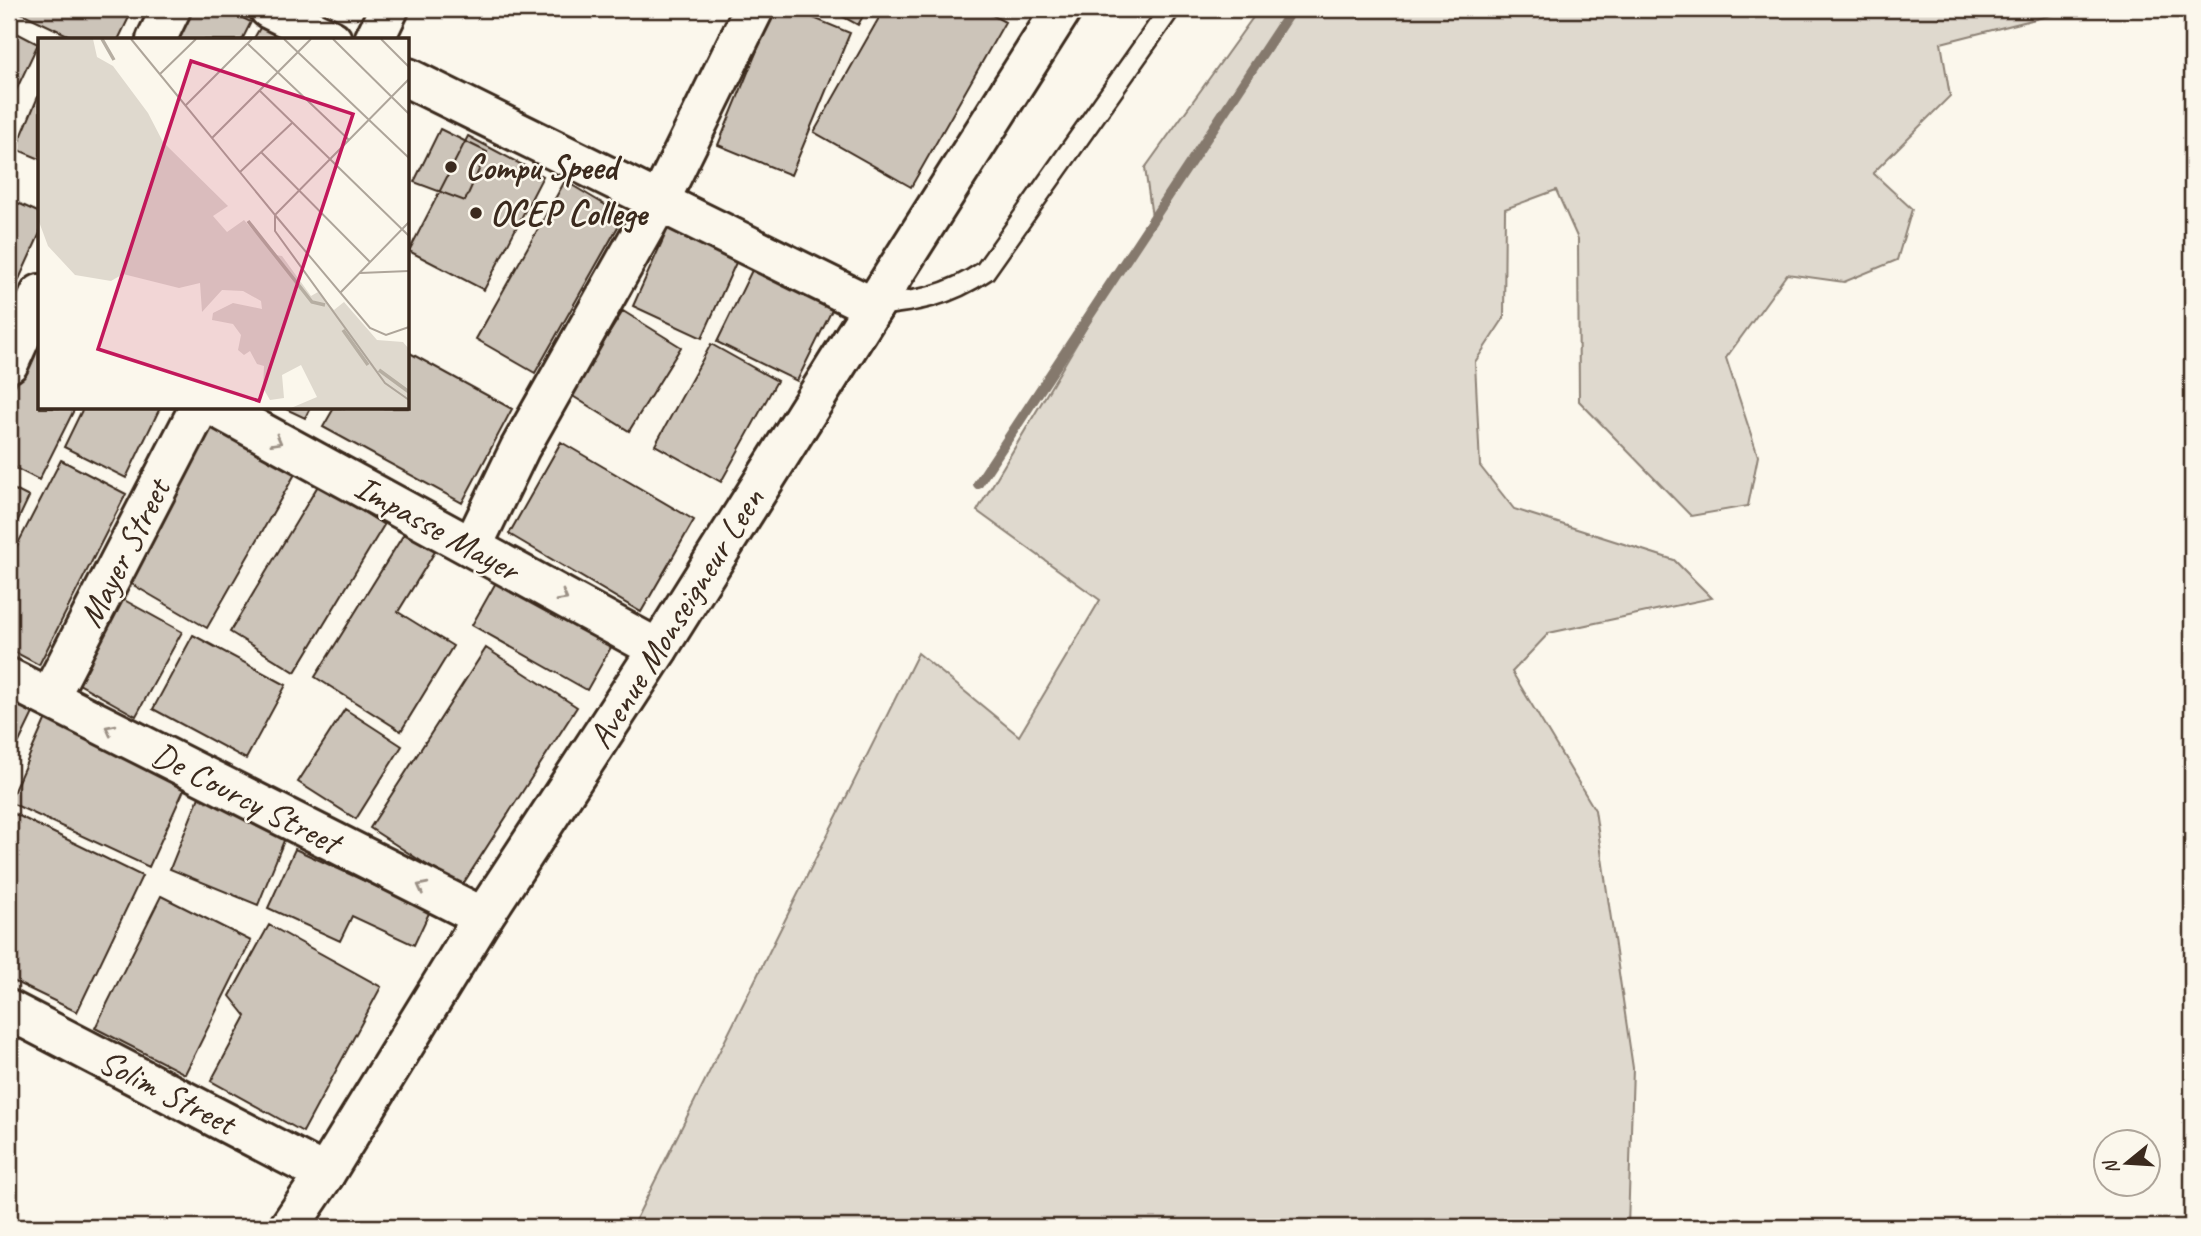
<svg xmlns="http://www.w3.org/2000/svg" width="2201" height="1236" font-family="Caveat,sans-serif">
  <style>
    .green { fill: #dfd9ce; stroke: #8d8276; stroke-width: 2 }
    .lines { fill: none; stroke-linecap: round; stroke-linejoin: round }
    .stream { stroke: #85796d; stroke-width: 10 }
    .building { fill: #ccc4b9; stroke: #3b2a1e; stroke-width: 2 }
    .lane-casing { stroke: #3b2a1e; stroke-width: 24 }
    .street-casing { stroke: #3b2a1e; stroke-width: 44 }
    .secondary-casing { stroke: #3b2a1e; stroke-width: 44 }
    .lane { stroke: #fbf7ec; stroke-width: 19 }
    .street { stroke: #fbf7ec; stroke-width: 38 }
    .secondary { stroke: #fbf7ec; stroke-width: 38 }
    .oneway { stroke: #9b9085 }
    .poi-dot { fill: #3b2a1e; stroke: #fbf7ec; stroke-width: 2.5 }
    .labels { text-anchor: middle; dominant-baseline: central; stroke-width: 5; stroke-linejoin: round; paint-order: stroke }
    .poi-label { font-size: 35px; font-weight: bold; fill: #3b2a1e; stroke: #fbf7ec; text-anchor: start }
    .street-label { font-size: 35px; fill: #3b2a1e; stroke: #fbf7ec }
    .inset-river { fill: none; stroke: #b6aea2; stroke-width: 3.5 }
    .inset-road { fill: none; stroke: #aea59a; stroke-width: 2 }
    .view { fill: #c2185b; fill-opacity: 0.15; stroke: #c2185b; stroke-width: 3.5 }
    .inset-edge { fill: none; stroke: #3b2a1e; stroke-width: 3.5 }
  </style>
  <rect width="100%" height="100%" fill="#fbf7ec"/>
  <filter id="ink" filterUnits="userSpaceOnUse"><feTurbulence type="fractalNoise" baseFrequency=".0143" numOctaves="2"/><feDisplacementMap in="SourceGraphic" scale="14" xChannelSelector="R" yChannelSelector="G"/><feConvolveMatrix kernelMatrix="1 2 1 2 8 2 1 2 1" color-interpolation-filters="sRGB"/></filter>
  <g filter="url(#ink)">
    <!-- green -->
    <path class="green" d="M1259 9H2075L1941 43 1950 96 1873 173 1912 209 1897 260 1844 282 1787 274 1726 358 1758 456 1748 506 1691 516 1579 401 1578 239 1556 190 1505 209 1504 318 1475 362 1480 466 1514 509 1674 560 1712 598 1549 633 1512 672 1595 810 1633 1068 1628 1227H632L918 653 1019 736 1100 600 977 511 1152 217 1145 168Z"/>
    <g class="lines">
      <!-- stream -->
      <path class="stream" d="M978 484 1292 9"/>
    </g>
    <!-- building -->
    <path class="building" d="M13 9H133L118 40H78Z
      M187 9H224L251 22 242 40H172Z
      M774 9H792L850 33 791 175 718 145Z
      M829 9H867L858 25Z
      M884 9H981L1005 22 911 187 814 132Z
      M264 21 295 40H253Z
      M9 29 38 44 9 105Z
      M40 92V159L16 149Z
      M440 129 487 152 465 201 414 182Z
      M468 136 543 176 484 290 409 251Z
      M565 181 624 216 535 373 476 339Z
      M9 199 40 213V233L10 299Z
      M670 224 739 256 702 338 633 306Z
      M753 268 833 308 797 381 717 342Z
      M623 311 681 347 629 431 571 395Z
      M40 335V408H75L39 480 9 465V398Z
      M711 344 777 381 721 482 655 445Z
      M408 352 512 409 462 503 323 427 334 408H408Z
      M83 408H160L126 478 64 447Z
      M284 408H310L305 418Z
      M211 426 295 474 207 628 123 579Z
      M561 442 694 520 641 612 509 534Z
      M61 460 126 494 39 665 9 649V561Z
      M319 484 384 525 295 672 230 632Z
      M9 487 29 497 9 539Z
      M409 526 439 545 398 612 453 646 401 731 315 677Z
      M499 577 614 642 587 690 472 625Z
      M117 596 182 632 136 716 72 680Z
      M193 635 286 685 246 759 153 709Z
      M486 648 577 707 461 887 370 828Z
      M9 697 35 709 9 763Z
      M345 709 402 746 356 819 298 782Z
      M46 718 187 783 149 867 9 802Z
      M199 797 287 833 258 905 170 869Z
      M15 814 142 876 77 1012 9 979V826Z
      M295 849 430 911 414 945 352 916 340 941 268 908Z
      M161 896 251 941 185 1074 95 1028Z
      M269 925 381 987 303 1132 211 1081 246 1016 230 996Z"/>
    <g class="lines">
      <defs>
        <path id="lane" d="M873 306C917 301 947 297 985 271L1170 9"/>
        <path id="street" d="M156 40 171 9
          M374 40 389 9
          M873 307 1062 9
          M9 363 40 294
          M217 408 658 649
          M472 547 520 448 659 202 754 9
          M9 678 483 917
          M49 698 199 408
          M9 1010 325 1174"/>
        <path id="secondary" d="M269 9 332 40
          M289 1227 325 1174 483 917 658 649 873 307 408 78"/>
      </defs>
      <!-- lane casing -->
      <use href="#lane" class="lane-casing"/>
      <!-- street casing -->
      <use href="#street" class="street-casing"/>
      <!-- secondary casing -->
      <use href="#secondary" class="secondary-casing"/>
      <!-- lane -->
      <use href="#lane" class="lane"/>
      <!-- street -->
      <use href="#street" class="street"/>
      <!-- secondary -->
      <use href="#secondary" class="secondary"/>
    </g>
    <!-- one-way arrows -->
    <defs><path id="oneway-chevron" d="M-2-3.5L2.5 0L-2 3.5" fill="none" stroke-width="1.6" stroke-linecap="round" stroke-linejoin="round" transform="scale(1.75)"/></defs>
    <g class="oneway">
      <use href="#oneway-chevron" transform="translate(277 441) rotate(29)"/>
      <use href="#oneway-chevron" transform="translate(563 597) rotate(29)"/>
      <use href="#oneway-chevron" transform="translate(110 729) rotate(-153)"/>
      <use href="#oneway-chevron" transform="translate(422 887) rotate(-153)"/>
    </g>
  </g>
  <!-- markers -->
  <g class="poi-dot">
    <circle cx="451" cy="167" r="7"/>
    <circle cx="476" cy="213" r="7"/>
  </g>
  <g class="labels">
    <!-- poi labels -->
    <g class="poi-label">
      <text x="465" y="167">Compu Speed</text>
      <text x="490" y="213">OCEP College</text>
    </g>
    <!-- street labels -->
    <g class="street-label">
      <text transform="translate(437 528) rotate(29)">Impasse Mayer</text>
      <text transform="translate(124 553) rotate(-63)">Mayer Street</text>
      <text transform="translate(676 618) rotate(-58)">Avenue Monseigneur Leen</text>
      <text transform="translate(246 798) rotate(27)">De Courcy Street</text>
      <text transform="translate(167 1092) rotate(27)">Solim Street</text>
    </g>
  </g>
  <!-- overview -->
  <g transform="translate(38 38)">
    <rect width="371" height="371" fill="#fbf7ec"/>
    <path d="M0 1H55L59 19 75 28 110 75 125 104 190 168 175 178 189 194 206 182 237 217 244 218 273 258 280 254 296 272 306 264 339 302 365 304 371 311V370H253L279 359 263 327 244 337 246 360 232 362 225 350 226 328 219 326 212 313 206 317 200 312 203 297 195 286 174 282 175 275 195 265 224 271 223 263 205 253 184 252 164 274 162 245 141 250 85 236 73 243 37 237 10 208 0 181Z" fill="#dfd9ce"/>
    <path class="inset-river" d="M64 1 76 22M210 183 274 264 287 267M305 292 330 327M341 332 371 354"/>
    <path class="inset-road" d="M93 1 237 177 371 41M246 1 371 120M295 1 371 76M343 1 371 29M210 6 311 102M122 36 158 1M221 52 371 198M147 68 214 1M174 100 273 1M223 114 332 224M202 134 254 85M237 177V193L347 345 371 362M237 177 332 290 348 297 371 289M322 235 371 233M302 255 371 184"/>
    <path class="view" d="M153 23 315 76 221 363 60 311Z"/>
    <rect width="371" height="371" class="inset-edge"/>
  </g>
  <!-- margin -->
  <rect width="2201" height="1236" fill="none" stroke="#fbf7ec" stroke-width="35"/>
  <rect x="18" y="18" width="2166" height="1201" fill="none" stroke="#3b2a1e" stroke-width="2.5" filter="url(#ink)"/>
  <!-- north arrow -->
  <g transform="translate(2127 1163) rotate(252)"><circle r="33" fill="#fbf7ec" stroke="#aea59a" stroke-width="2"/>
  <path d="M0-5L12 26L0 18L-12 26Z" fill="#3b2a1e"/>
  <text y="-10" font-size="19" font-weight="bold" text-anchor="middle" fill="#3b2a1e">N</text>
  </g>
</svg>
